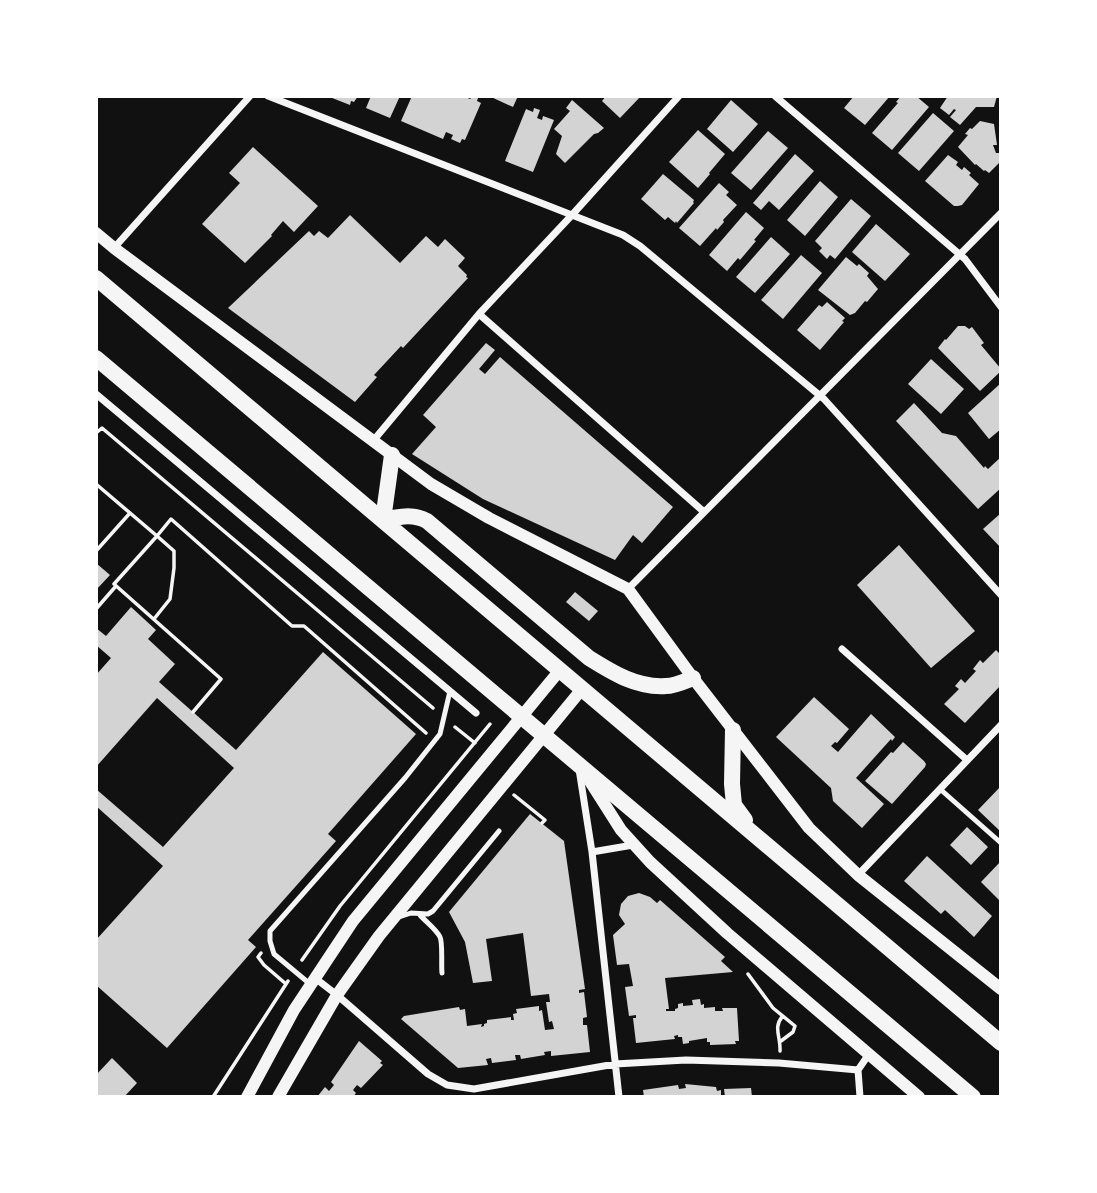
<svg xmlns="http://www.w3.org/2000/svg" width="1097" height="1193" font-family="Barlow,sans-serif">
  <style>
    .building { fill: #d3d3d3 }
    .lines { fill: none; stroke-linecap: round; stroke-linejoin: round }
    .path { stroke: #f5f5f5; stroke-width: 3.5 }
    .service { stroke: #f5f5f5; stroke-width: 5 }
    .minor { stroke: #f5f5f5; stroke-width: 7 }
    .tertiary { stroke: #f5f5f5; stroke-width: 12 }
    .primary { stroke: #f5f5f5; stroke-width: 16 }
  </style>
  <rect width="100%" height="100%" fill="#111"/>
  <!-- building -->
  <path class="building" d="M327 96H358L354 102 351 101 350 105Z
    M371 96H400L390 118 366 108Z
    M412 96H464L470 99 473 96 478 98 477 101 481 103 465 140 462 139 460 143 451 139 453 135 446 132 443 139 401 121Z
    M489 96H518L513 107Z
    M606 96H641L620 118 602 101Z
    M854 96H890L865 125 844 108Z
    M901 96H916L929 107 892 150 872 133 898 103 896 102Z
    M948 96H997L994 107H976L960 125 950 117 956 110 954 109 949 115 940 108Z
    M572 100 604 128 598 133 594 134 565 163 556 154 562 136 554 129 570 111 566 108Z
    M731 100 758 124 733 152 707 129Z
    M534 108 540 110 537 118 542 120 543 116 554 120 533 172 505 161 526 109 533 112Z
    M933 113 954 131 919 171 898 153Z
    M980 121 994 124 997 145H993L996 153H999V163L989 173 985 170 984 171 976 164 975 165 958 147 968 135 965 134 970 128 972 129Z
    M698 130 725 154 709 173 710 174 698 188 669 162Z
    M768 131 788 148 751 190 731 173Z
    M253 147 318 206 294 232 283 221 271 235 272 236 245 263 202 224 240 183 229 173Z
    M795 154 814 171 779 210 769 201 761 210 753 203Z
    M948 155 958 162 956 165 962 170 964 167 971 173 969 175 979 184 962 205 958 206H954L925 181Z
    M663 174 694 200 693 202 694 203 677 223 676 221 675 223 668 217 665 220 641 199Z
    M820 181 838 197 805 236 787 220Z
    M719 183 729 192 726 195 737 205 723 220 724 222 717 230 716 228 700 246 679 228Z
    M851 199 871 216 835 259 830 255 827 259 819 251 822 248 815 241Z
    M746 212 764 228 754 240 756 241 740 260 738 258 727 271 709 255Z
    M350 215 400 263 426 236 438 247 445 239 465 258 458 266 467 275 466 277 468 278 403 348 401 346 374 375 377 377 355 402 228 308 309 231 314 236 319 231 328 238Z
    M876 224 910 254 885 281 852 252Z
    M771 237 790 254 755 293 736 277Z
    M801 255 822 273 783 319 761 300Z
    M846 257 857 266 859 264 869 273 867 276 878 289 867 302 865 301 855 313 850 315 818 290Z
    M827 302 845 318 842 321 844 322 820 350 797 330 819 305 822 307Z
    M958 326H965L969 329 972 327 984 343 981 345 1001 369V371L980 391 938 348 945 339 946 340Z
    M486 343 495 350 479 369 485 374 500 357 673 507 642 543 633 535 615 560 483 499 412 454 436 427 423 415Z
    M931 359 964 389 941 414 908 384Z
    M1001 383V429L989 439 968 413Z
    M914 403 942 433 956 436 984 468 985 466 988 469 1001 457V488L978 509 896 421Z
    M1001 513V548L983 529Z
    M899 545 975 631 931 668 857 585Z
    M96 563 110 575 96 590Z
    M575 592 598 611 589 621 566 602Z
    M131 607 156 630 148 639 175 664 159 682 236 750 323 652 416 734 328 834 336 841 248 940 256 947 167 1048 96 985V940L163 866 96 806V789L163 847 234 768 157 698 96 767V675L111 658 96 645V628L106 636Z
    M996 650 1001 655V685L965 723 944 704 959 689 955 686 961 679 965 683 976 671 973 669 980 660 983 663Z
    M814 697 849 729 837 743 835 742 831 746 838 752 871 714 895 737 892 741 891 739 856 778 884 804 862 828 833 801 831 788 776 737Z
    M903 742 924 761 926 764 925 767 892 804 865 781 891 752 893 753Z
    M1001 786V832L978 810Z
    M530 814 564 841 585 989 579 990V993L584 992 587 1017 583 1018V1025H587L590 1052 551 1056V1051L544 1052 545 1055 521 1059 520 1055H515L516 1060 492 1063 491 1058 486 1059 488 1065 458 1068 401 1019 404 1016 459 1007 460 1010 465 1009 467 1026 482 1024 481 1027 484 1026V1024L487 1023V1020L511 1017V1020H514L513 1014 517 1013 516 1009 539 1006V1011L542 1010 545 1030 554 1029 552 1021 549 1022 546 1002H550L549 994 531 996 523 933 486 939 492 981 473 983 465 942 449 912Z
    M967 827 988 847 971 865 950 845Z
    M927 856 992 916 974 937 945 910 941 914 904 881Z
    M1001 861V902L981 882Z
    M639 893 650 897 657 903 660 900 725 957 721 961 733 972 665 978 669 1009H666V1011H675V1009L678 1008V1004L683 1003V1006L693 1005 692 1000 700 999 701 1005 704 1004V1008L715 1007V1011H723L722 1008H737L739 1041H735L736 1044 710 1045V1042H707V1038L689 1041V1043L683 1044 682 1037H678V1035L674 1036 675 1039 636 1043 633 1018H636V1015L629 1016 625 987 633 986 629 964 617 965 613 935 625 924 619 915 621 904 628 896Z
    M359 1041 382 1061 380 1063 383 1065 361 1088 357 1085 353 1090 356 1093 353 1097H317L325 1087 329 1091 334 1085 331 1082Z
    M112 1058 137 1083 124 1097H96V1075Z
    M685 1084 716 1087 717 1091 721 1090V1097H644L643 1090 678 1085 679 1089 686 1088Z
    M751 1088 752 1097H725L724 1089Z"/>
  <g class="lines">
    <!-- path -->
    <path class="path" d="M96 433 102 428 433 708
      M96 484 157 536 114 584 221 679 193 712
      M96 551 130 513
      M96 609 116 586
      M154 619 170 599 174 568V551L157 536 171 519 292 626H304L426 733
      M455 727 475 743
      M514 795 545 820 542 823
      M261 953 258 957 264 965 286 984
      M302 960 340 906 490 724
      M748 974 773 1008 795 1026 793 1032 781 1041
      M780 1051C781 1038 773 1027 782 1017
      M213 1097 288 981"/>
    <!-- service -->
    <path class="service" d="M940 789 1001 843
      M420 915C426 922 436 929 440 937 443 943 441 965 442 973
      M399 917 411 913 428 914 433 911 499 831
      M310 984 274 954 270 941V931L405 778 440 734 450 691"/>
    <!-- minor -->
    <path class="minor" d="M268 96 623 235 640 246 824 399 1001 595
      M775 96 965 259 1001 307
      M114 248 250 96
      M479 314 704 512
      M96 394 476 713
      M373 441 479 314 572 215 679 96
      M628 589 1001 213
      M842 649 967 760
      M579 769 592 852 619 1097
      M592 852 633 845
      M858 875 1001 725
      M315 978 337 995 428 1074 447 1085 474 1089 615 1064 686 1060 779 1063 858 1070 869 1054
      M858 1070 860 1097"/>
    <!-- tertiary -->
    <path class="tertiary" d="M96 233 114 248 431 484 489 518 628 589 693 678 809 828 858 875 1001 989
      M586 775 621 830 650 862 727 933 919 1097
      M247 1097 294 1010 353 921 560 670
      M278 1097 337 995 379 936 582 689"/>
    <!-- primary -->
    <path class="primary" d="M96 278 1001 1043
      M96 358 973 1097
      M392 455 383 520C399 517 412 513 427 521L589 658C613 673 637 688 666 686 675 686 685 681 693 678
      M733 730 732 784 734 805 745 820"/>
  </g>
  <!-- border -->
  <rect width="1097" height="1193" fill="none" stroke="#ffffff" stroke-width="196"/>
</svg>
